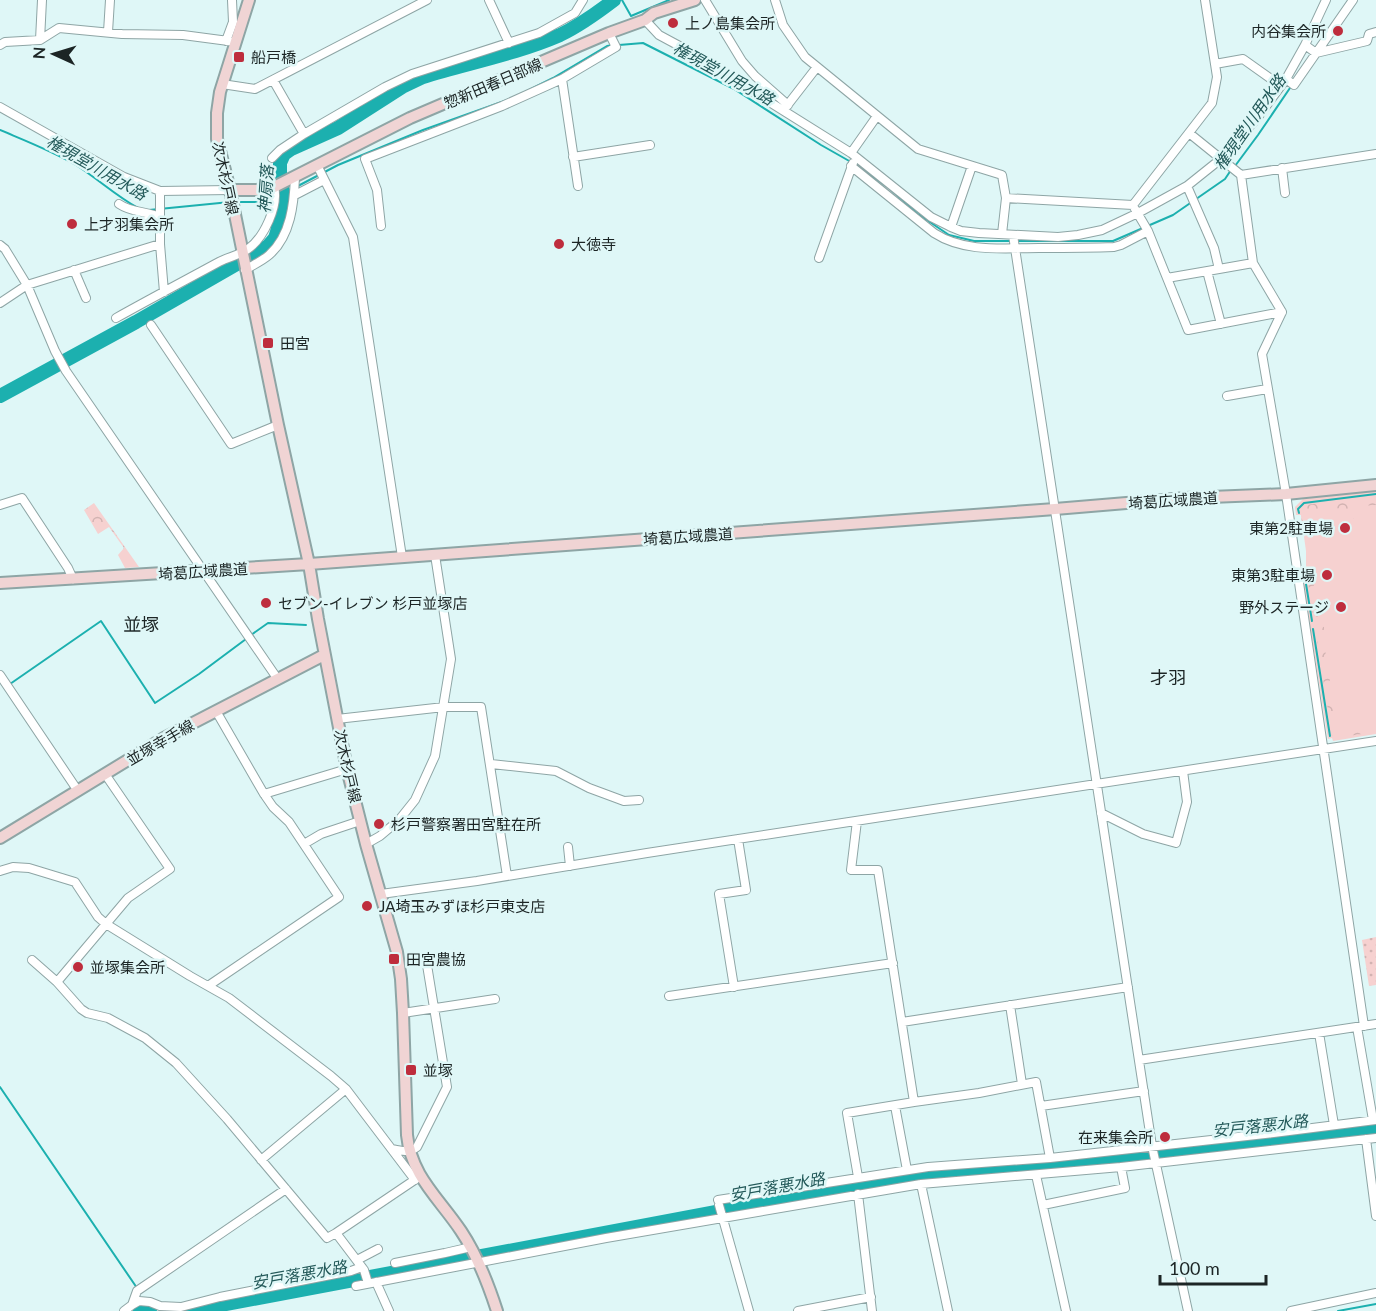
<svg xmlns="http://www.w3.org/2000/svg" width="1376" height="1311" font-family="Lato,'Noto Sans JP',sans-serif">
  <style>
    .green { fill: #f6d1d0 }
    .forest { fill: url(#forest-crowns) }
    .garden { fill: url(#garden-dots) }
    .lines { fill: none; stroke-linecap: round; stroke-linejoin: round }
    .stream { stroke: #1cb0af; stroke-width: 2 }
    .river { stroke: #1cb0af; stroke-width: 14 }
    .street-casing { stroke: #8ea5a5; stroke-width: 10 }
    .secondary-casing { stroke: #8ea5a5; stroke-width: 14 }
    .street { stroke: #fff; stroke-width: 8 }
    .secondary { stroke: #f0d4d4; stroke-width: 10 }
    .poi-dot { fill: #be2d3d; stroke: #dff7f7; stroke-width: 2 }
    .labels { text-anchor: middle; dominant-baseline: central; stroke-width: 5; stroke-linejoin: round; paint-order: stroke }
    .poi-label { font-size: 15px; fill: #1c2525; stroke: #dff7f7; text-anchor: start }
    .street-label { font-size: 15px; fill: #1c2525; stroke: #dff7f7 }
    .water-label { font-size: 16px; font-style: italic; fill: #235959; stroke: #dff7f7 }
    .quarter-label { font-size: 18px; fill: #1c2525; stroke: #dff7f7 }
  </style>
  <defs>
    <pattern id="forest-crowns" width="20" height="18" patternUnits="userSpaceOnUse" patternTransform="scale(1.5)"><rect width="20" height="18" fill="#f6d1d0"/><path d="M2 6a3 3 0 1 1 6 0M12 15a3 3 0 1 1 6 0" fill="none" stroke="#d2b3b2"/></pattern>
    <pattern id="garden-dots" width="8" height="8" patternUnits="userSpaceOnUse" patternTransform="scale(1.5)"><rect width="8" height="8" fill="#f6d1d0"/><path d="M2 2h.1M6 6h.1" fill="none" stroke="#d2b3b2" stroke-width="1.8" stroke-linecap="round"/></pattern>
  </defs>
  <rect width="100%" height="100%" fill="#dff7f7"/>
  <!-- green -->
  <path class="green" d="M1376 491V734L1333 741 1332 738 1328 739 1303 582H1306V551L1301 515H1296L1295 507 1303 499 1354 492Z"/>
  <!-- forest -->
  <path class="forest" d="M1376 496V505L1360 506 1353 519H1350L1343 508 1311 511 1309 513 1314 519 1311 523H1302L1301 515H1300L1299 510 1305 505Z
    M94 503 139 567 125 568 118 555 124 548 109 527 98 534 84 510Z
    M1313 581 1320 621 1314 622 1308 582Z
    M1321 626 1324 627V643L1337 726 1347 732 1376 725V732L1334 738 1333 736H1332L1315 627Z"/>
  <!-- garden -->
  <path class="garden" d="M1376 937V985L1369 986 1362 940Z"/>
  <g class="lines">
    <!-- stream -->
    <path class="stream" d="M622 0 631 16 669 0
      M619 45 643 43 734 89 821 145 851 162
      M523 93 553 78 607 46 613 45
      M0 130C26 141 52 151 76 165 98 179 116 196 138 208
      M856 165 886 186
      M1235 166 1258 135 1292 85
      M296 187 338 165 423 130 510 99
      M890 189 918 214 949 235 974 241H1113L1173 215 1225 179 1231 170
      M277 201 284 194 291 190
      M235 202H272
      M149 210 230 202
      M1299 513 1298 509 1304 503 1376 494
      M1306 584 1312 621
      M1313 629 1330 736
      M251 635 268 623 306 625
      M10 684 101 621 155 703 199 674 246 639
      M0 1087 137 1288
      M148 1305 152 1311
      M1338 1311 1376 1304"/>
    <!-- river -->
    <path class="river" d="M0 396 136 322 268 246 275 238 277 232 284 194 280 181V163L284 154 291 149 338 128 402 87 423 77C468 63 516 54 560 35 579 26 597 13 614 0
      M140 1311 143 1309 150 1311
      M189 1311 774 1201 940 1173 1265 1142 1376 1127"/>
    <defs>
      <path id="street" d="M489 0 509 43
        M705 0 742 61 755 76 788 105
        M775 0 783 25 805 57 918 149 1002 175 1006 198 1002 234
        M645 20 659 35 685 49 851 153 931 217 951 227 961 231 979 233 1058 237 1078 235 1102 230 1138 213 1187 186 1222 158 1258 117 1286 79 1305 45 1326 0
        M108 32 110 0
        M40 40 42 0
        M226 41 233 22 232 0
        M0 45 5 42 40 40 59 28 122 34 183 35 236 42
        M1305 45 1316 53 1367 41 1369 34 1376 32
        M1215 64 1243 59 1281 86
        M1286 79 1294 85 1353 0
        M273 80 304 134
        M222 84 255 89 427 0
        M0 107 124 177 160 191 230 190
        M786 107 817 67
        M1189 133 1241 175 1376 154
        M851 153 877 116
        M573 157 650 145
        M272 158 280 150 304 134 385 87 412 74 539 33 575 13 583 0
        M317 165 353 237 402 557
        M851 166 934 233C965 253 1004 248 1039 248 1064 248 1089 248 1114 247L1121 245 1148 231
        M1282 168 1285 193
        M1241 175 1253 263
        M578 186 562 79 616 47 609 33
        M1187 186 1214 248 1219 269 1253 263 1282 312 1262 354 1286 494 1364 1026
        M295 195 324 180
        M1006 198 1133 205 1212 103 1217 77 1205 0
        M119 204C132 213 146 211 160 217
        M1135 209 1148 231 1188 330 1282 312
        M128 223 155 220 160 217
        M381 226 377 190 365 159 502 106 562 79
        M951 227 972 166
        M1013 235 1152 1146 1188 1311
        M160 244 164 292
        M0 245 5 249 27 285 55 351 66 371 277 678
        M819 258 853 163
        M74 270 86 298
        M245 270C253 265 262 261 269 255 291 236 294 203 295 177
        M1207 271 1221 324
        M1167 278 1219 269
        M0 303 27 285 160 244V191
        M116 318C150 299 184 281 219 262 228 257 240 255 248 249 264 238 279 205 274 187
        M151 325 231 444 278 425
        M1227 396 1267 389
        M0 505 22 498 68 568 73 579
        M0 675 78 791
        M337 719 444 707H481L507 876
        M491 764 556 771 589 788 624 801 639 800
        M264 794 347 769
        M1101 813 1143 834 1176 843 1187 802 1183 771
        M857 821 851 870H878L914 1102 979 1093 1036 1082 1050 1158 1265 1134 1376 1120
        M304 844 321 834 360 821
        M366 844 380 836 399 820 415 800 435 756 451 659 435 555
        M568 847 570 866
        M0 871 13 867 29 868 75 882 98 917 106 924 190 976 229 998 331 1076 346 1089 415 1180
        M381 894 477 881 647 853 1376 741
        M32 960 57 982 81 1009 87 1013 108 1018 145 1038 176 1063 227 1119 327 1238 336 1233 419 1177
        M57 982 128 898 170 869 105 774
        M208 986 339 897 289 822 273 807 264 794 216 711
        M734 987 719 894 746 890 738 839
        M669 996 893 963
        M1010 1005 1022 1084
        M403 1013 495 999
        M902 1022 1128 987
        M1357 1027 1373 1120
        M1319 1033 1334 1125
        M1139 1060 1376 1024
        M895 1106 907 1170
        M1041 1106 1144 1091
        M1366 1139 1376 1216
        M392 1149C401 1151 409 1153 417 1147L447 1087 427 965
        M261 1160 346 1089
        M1036 1175 1066 1311
        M858 1177 847 1113 914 1102
        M921 1184 948 1311
        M858 1194 872 1311
        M718 1200 928 1167 1050 1158
        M719 1205 749 1311
        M1043 1205 1125 1188 1121 1167
        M336 1233 364 1270 368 1283
        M357 1260 378 1249
        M395 1263 445 1253 471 1247
        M376 1282 389 1311
        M356 1286 606 1238 921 1184 1121 1167 1376 1138
        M132 1305 137 1291 286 1189
        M124 1311 132 1305 139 1301 150 1302 160 1306 181 1307 220 1297 351 1271 362 1267
        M798 1311 871 1297
        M1291 1311 1376 1293"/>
      <path id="secondary" d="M249 0 220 92 217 113V139L230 190 278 425 309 564 318 619 347 769 366 844 397 952 401 979 403 1013 407 1135C411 1176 439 1198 461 1231 477 1255 488 1283 497 1311
        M230 190H257L274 187 410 118 609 33 645 20 654 13 695 0
        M0 583 309 564 1055 509 1186 498 1286 494 1376 485
        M0 838 164 738 324 655"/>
    </defs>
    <!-- street casing -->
    <use href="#street" class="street-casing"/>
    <!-- secondary casing -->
    <use href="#secondary" class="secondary-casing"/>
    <!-- street -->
    <use href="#street" class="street"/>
    <!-- secondary -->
    <use href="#secondary" class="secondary"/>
  </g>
  <!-- markers -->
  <g class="poi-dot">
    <circle cx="673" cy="23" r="6"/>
    <circle cx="1338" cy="31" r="6"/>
    <rect x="233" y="51" width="12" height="12" rx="3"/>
    <circle cx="72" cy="224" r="6"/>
    <circle cx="559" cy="244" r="6"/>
    <rect x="262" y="337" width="12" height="12" rx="3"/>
    <circle cx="1345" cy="528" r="6"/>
    <circle cx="1327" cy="575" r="6"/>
    <circle cx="266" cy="603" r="6"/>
    <circle cx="1341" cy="607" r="6"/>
    <circle cx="379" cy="824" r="6"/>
    <circle cx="367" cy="906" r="6"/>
    <rect x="388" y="953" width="12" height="12" rx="3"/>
    <circle cx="78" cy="967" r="6"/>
    <rect x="405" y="1064" width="12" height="12" rx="3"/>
    <circle cx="1165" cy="1137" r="6"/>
  </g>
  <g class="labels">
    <!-- poi labels -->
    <g class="poi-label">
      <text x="685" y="23">上ノ島集会所</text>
      <text x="1326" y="31" text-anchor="end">内谷集会所</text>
      <text x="251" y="57">船戸橋</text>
      <text x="84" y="224">上才羽集会所</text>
      <text x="571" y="244">大徳寺</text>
      <text x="280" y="343">田宮</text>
      <text x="1333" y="528" text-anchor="end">東第2駐車場</text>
      <text x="1315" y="575" text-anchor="end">東第3駐車場</text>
      <text x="278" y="603">セブン-イレブン 杉戸並塚店</text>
      <text x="1329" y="607" text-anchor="end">野外ステージ</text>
      <text x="391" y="824">杉戸警察署田宮駐在所</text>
      <text x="379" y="906">JA埼玉みずほ杉戸東支店</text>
      <text x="406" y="959">田宮農協</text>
      <text x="90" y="967">並塚集会所</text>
      <text x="423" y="1070">並塚</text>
      <text x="1153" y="1137" text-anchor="end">在来集会所</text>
    </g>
    <!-- street labels -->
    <g class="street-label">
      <text transform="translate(493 83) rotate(-23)">惣新田春日部線</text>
      <text transform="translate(226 178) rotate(78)">次木杉戸線</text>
      <text transform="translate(1173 500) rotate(-4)">埼葛広域農道</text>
      <text transform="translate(688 536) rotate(-4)">埼葛広域農道</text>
      <text transform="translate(203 571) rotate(-4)">埼葛広域農道</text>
      <text transform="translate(160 742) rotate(-30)">並塚幸手線</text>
      <text transform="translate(348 766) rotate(77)">次木杉戸線</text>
    </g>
    <!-- water labels -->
    <g class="water-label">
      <text transform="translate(724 73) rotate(29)">権現堂川用水路</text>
      <text transform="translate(1249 122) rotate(-55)">権現堂川用水路</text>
      <text transform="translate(97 167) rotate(30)">権現堂川用水路</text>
      <text transform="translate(265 189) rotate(-86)">神扇落</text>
      <text transform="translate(1260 1125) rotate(-6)">安戸落悪水路</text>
      <text transform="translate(777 1186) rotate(-10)">安戸落悪水路</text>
      <text transform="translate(299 1274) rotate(-10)">安戸落悪水路</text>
    </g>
    <!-- quarter labels -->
    <g class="quarter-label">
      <text x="141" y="624">並塚</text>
      <text x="1168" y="677">才羽</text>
    </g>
  </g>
  <!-- north arrow -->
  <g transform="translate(54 54) rotate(274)" stroke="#dff7f7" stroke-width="4.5" paint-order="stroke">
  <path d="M0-4.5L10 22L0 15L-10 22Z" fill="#1c2525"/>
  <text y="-9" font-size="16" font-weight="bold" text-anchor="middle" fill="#1c2525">N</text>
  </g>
  <!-- scale -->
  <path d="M1160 1275v9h106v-9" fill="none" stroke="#1c2525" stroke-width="3"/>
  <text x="1169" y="1275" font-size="18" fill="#1c2525" stroke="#dff7f7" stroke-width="4.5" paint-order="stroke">100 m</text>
</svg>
